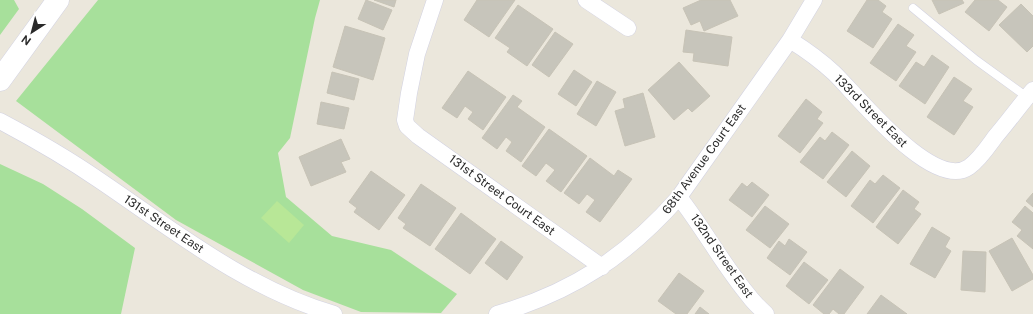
<svg xmlns="http://www.w3.org/2000/svg" width="1033" height="314" font-family="'Public Sans',sans-serif">
  <style>
    .green { fill: #a7e09b }
    .pitch { fill: #b8e797 }
    .building { fill: #c7c5bb; stroke: #c7c3b6 }
    .lines { fill: none; stroke-linecap: round; stroke-linejoin: round }
    .lane-casing { stroke: #d2d2e2; stroke-width: 9 }
    .street-casing { stroke: #d2d2e2; stroke-width: 17 }
    .secondary-casing { stroke: #d2d2e2; stroke-width: 23 }
    .lane { stroke: #fff; stroke-width: 8 }
    .street { stroke: #fff; stroke-width: 16 }
    .secondary { stroke: #fff; stroke-width: 22 }
    .labels { text-anchor: middle; dominant-baseline: central; stroke-width: 3.5; stroke-linejoin: round; paint-order: stroke }
    .street-label { font-size: 12px; fill: #2a2a2a; stroke: #fff }
  </style>
  <rect width="100%" height="100%" fill="#ebe7dc"/>
  <!-- green -->
  <path class="green" d="M0 0H14L19 9 0 35Z
    M98 0H320L315 18 290 138 278 153 286 197 332 236 391 250 457 294 441 313 361 312 303 290 176 220 16 101Z
    M0 164 43 184 82 209 135 248 121 314H0Z"/>
  <!-- pitch -->
  <path class="pitch" d="M277 201 304 225 289 243 261 218Z"/>
  <!-- building -->
  <path class="building" d="M366 0 392 10 383 30 358 19Z
    M374 0H396L394 7Z
    M477 0H515L489 37 464 20Z
    M701 0H730L738 16 704 31 700 21 691 25 683 8Z
    M867 0H878L886 6 882 12 892 19 873 48 847 31Z
    M932 0H962L964 3 939 14Z
    M975 0H998L1007 7 989 31 965 12Z
    M1021 4 1033 16V46L1027 52 999 25Z
    M518 5 553 29 527 66 507 52 510 48 495 38Z
    M898 24 914 35 906 46 916 52 896 81 870 63Z
    M345 26 385 38 373 80 333 67Z
    M686 30 732 37 728 66 693 61 694 53 683 52Z
    M555 32 573 44 549 77 532 65Z
    M932 55 949 67 925 104 899 86 916 62 924 67Z
    M679 62 710 96 692 112 688 108 674 120 648 90Z
    M574 70 592 82 576 106 558 94Z
    M468 71 506 97 483 130 468 119 473 112 465 106 457 118 442 108Z
    M332 72 359 79 354 100 327 93Z
    M954 77 972 89 963 101 973 107 954 135 927 117Z
    M597 81 616 92 596 126 577 114Z
    M643 93 655 137 625 146 615 111 625 108 623 99Z
    M513 95 522 101 517 107 545 127 521 162 506 151 512 142 506 137 497 149 482 138Z
    M806 99 822 112 817 119 823 123 800 153 778 136Z
    M321 102 349 108 344 129 317 124Z
    M549 129 587 156 561 192 546 181 555 170 546 163 536 176 522 166Z
    M832 132 849 145 823 179 800 162 820 137 825 141Z
    M341 139 350 159 341 162 346 172 311 186 299 157Z
    M852 151 870 166 846 197 827 182Z
    M590 158 614 176 618 170 632 179 600 222 586 212 595 200 587 194 579 204 564 193Z
    M371 171 405 195 379 230 354 212 357 208 349 202Z
    M883 175 900 188 873 223 851 206 870 180 875 184Z
    M752 182 769 195 752 217 729 200 742 183 747 187Z
    M421 184 456 208 430 246 403 228 406 224 398 218Z
    M903 190 919 202 914 209 921 214 898 244 876 227Z
    M1033 193V207L1026 201Z
    M765 206 789 224 770 248 746 230Z
    M1025 206 1033 213V249L1017 236 1022 230 1012 222Z
    M461 213 496 239 470 274 435 249Z
    M932 227 950 238 945 247 951 251 935 278 910 264Z
    M1012 238 1033 275V279L1012 291 989 251Z
    M789 239 807 252 790 275 767 258 779 241 785 246Z
    M501 241 523 257 507 280 485 263Z
    M963 251 986 252 985 292 961 290Z
    M804 262 828 280 809 304 786 286Z
    M840 269 864 287 844 314H839L833 309 829 314H824L813 305Z
    M679 273 704 291 687 314H676L658 301Z
    M881 295 907 314H867Z
    M700 307 709 314H695Z"/>
  <g class="lines">
    <defs>
      <path id="lane" d="M913 8 976 60 1027 97"/>
      <path id="street" d="M435 0 417 54 409 93 405 120 407 126 418 136 602 267
        M586 0 628 28
        M790 40C806 50 820 60 834 73 857 95 933 192 969 167 980 159 987 148 995 137 1008 122 1020 105 1033 90
        M0 121C34 139 67 158 99 180 173 230 247 289 334 314
        M679 197C704 229 723 265 749 296 754 303 760 308 766 314
        M497 314C573 292 627 256 679 197L790 40 814 0"/>
      <path id="secondary" d="M0 80 58 0"/>
    </defs>
    <!-- lane casing -->
    <use href="#lane" class="lane-casing"/>
    <!-- street casing -->
    <use href="#street" class="street-casing"/>
    <!-- secondary casing -->
    <use href="#secondary" class="secondary-casing"/>
    <!-- lane -->
    <use href="#lane" class="lane"/>
    <!-- street -->
    <use href="#street" class="street"/>
    <!-- secondary -->
    <use href="#secondary" class="secondary"/>
  </g>
  <g class="labels">
    <!-- street labels -->
    <g class="street-label">
      <text transform="translate(871 111) rotate(45)">133rd Street East</text>
      <text transform="translate(704 159) rotate(-54)">68th Avenue Court East</text>
      <text transform="translate(502 195) rotate(36)">131st Street Court East</text>
      <text transform="translate(164 224) rotate(34)">131st Street East</text>
      <text transform="translate(722 256) rotate(55)">132nd Street East</text>
    </g>
  </g>
  <!-- north arrow -->
  <g transform="translate(32 32) rotate(216)" stroke="#ffffff" stroke-width="3" paint-order="stroke">
  <path d="M0-3L7 15L0 10L-7 15Z" fill="#2a2a2a"/>
  <text y="-6" font-size="11" font-weight="bold" text-anchor="middle" fill="#2a2a2a">N</text>
  </g>
</svg>
